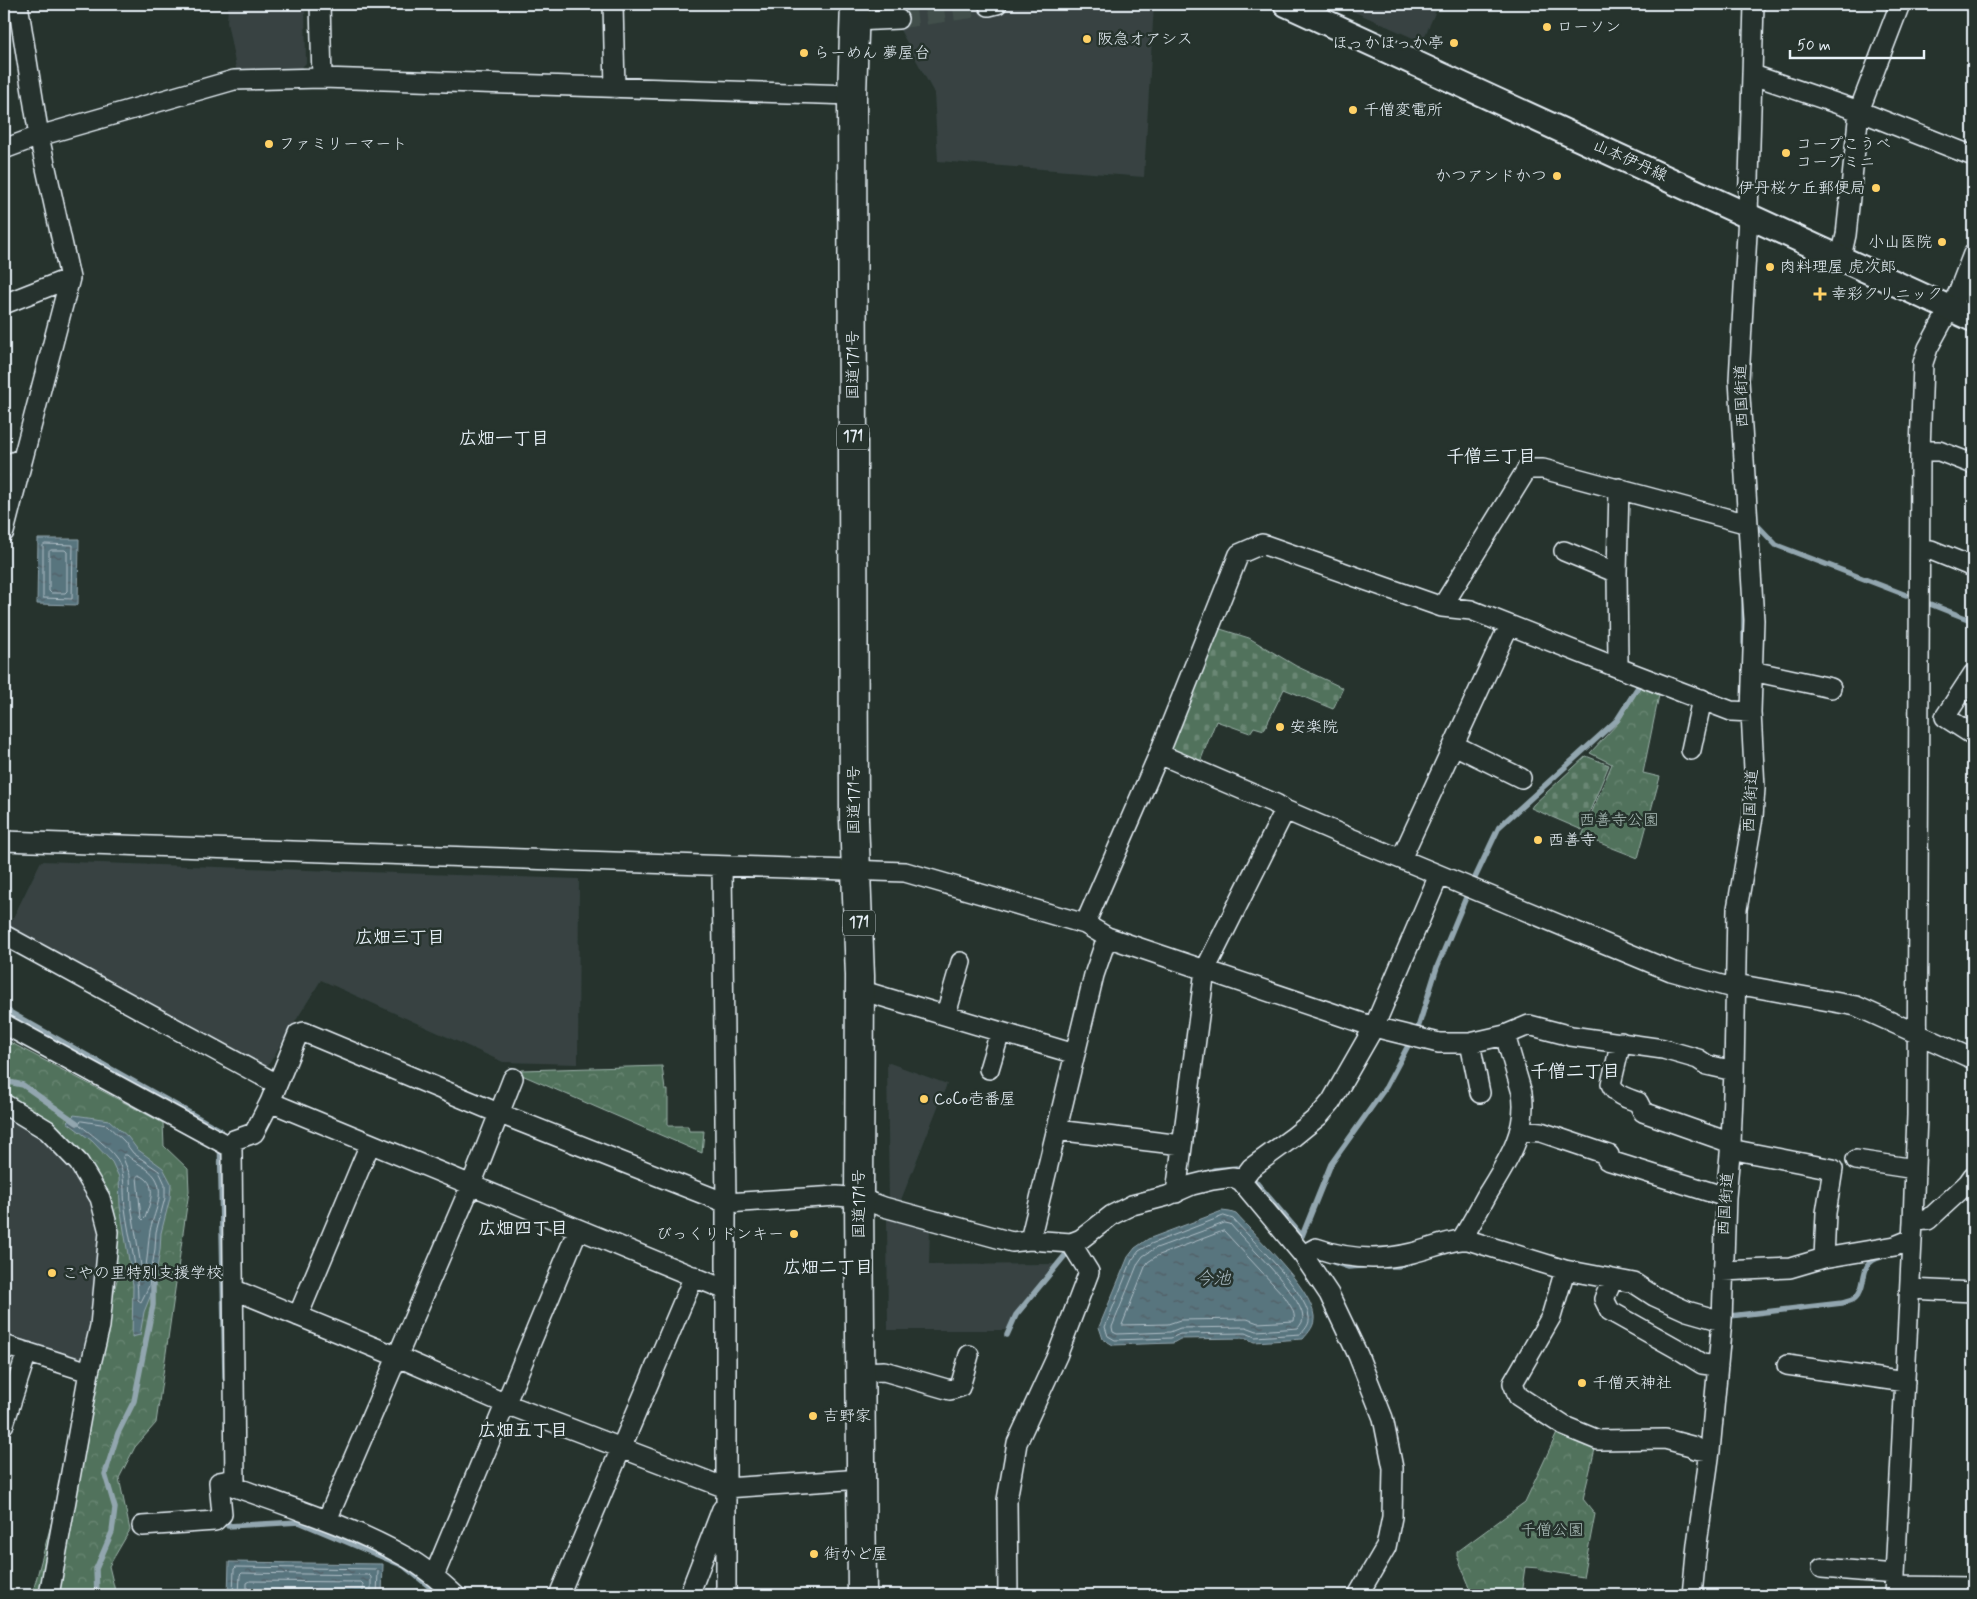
<svg xmlns="http://www.w3.org/2000/svg" width="1977" height="1599" font-family="Mynerve,'Klee One',sans-serif">
  <style>
    .built { fill: #374342 }
    .forest { fill: url(#forest-crowns); stroke: #9cb2aa }
    .cemetery { fill: url(#cemetery-stones); stroke: #9cb2aa }
    .water { fill: url(#water-ripples); stroke: #92a6af }
    .lines { fill: none; stroke-linecap: round; stroke-linejoin: round }
    .shore { stroke: #afbfc7; stroke-width: 1 }
    .stream { stroke: #92a6af; stroke-width: 5.5 }
    .minor-tunnel { stroke: #43504b; stroke-width: 19; stroke-dasharray: 19 9; stroke-linecap: butt }
    .minor-casing { stroke: #e8f1f8; stroke-width: 22 }
    .major-casing { stroke: #e8f1f8; stroke-width: 28 }
    .highway-casing { stroke: #e8f1f8; stroke-width: 31 }
    .minor { stroke: #26332d; stroke-width: 19 }
    .major { stroke: #26332d; stroke-width: 24 }
    .highway { stroke: #26332d; stroke-width: 28 }
    .poi-dot { fill: #ffd166; stroke: #26332d; stroke-width: 2 }
    .labels { text-anchor: middle; dominant-baseline: central; stroke-width: 5; stroke-linejoin: round; paint-order: stroke }
    .shield { fill: #26332d; stroke: #aeb8bb; stroke-width: 1 }
    .shield-label { font-size: 15px; font-weight: bold; fill: #e8f1f8 }
    .poi-label { font-size: 16px; fill: #e8f1f8; stroke: #26332d; text-anchor: start }
    .street-label { font-size: 16px; fill: #e8f1f8; stroke: #26332d }
    .park-label { font-size: 16px; fill: #acbeba; stroke: #26332d }
    .neighbourhood-label { font-size: 18px; font-weight: bold; fill: #e8f1f8; stroke: #26332d }
    .water-label { font-size: 18px; font-style: italic; fill: #a8b9c1; stroke: #26332d }
  </style>
  <defs>
    <pattern id="forest-crowns" width="20" height="18" patternUnits="userSpaceOnUse" patternTransform="scale(1.25)"><rect width="20" height="18" fill="#51725c"/><path d="M2 6a3 3 0 1 1 6 0M12 15a3 3 0 1 1 6 0" fill="none" stroke="#6a8774"/></pattern>
    <pattern id="cemetery-stones" width="16" height="16" patternUnits="userSpaceOnUse" patternTransform="scale(1.25)"><rect width="16" height="16" fill="#51725c"/><path d="M2 7V4a2 2 0 0 1 4 0v3zM10 15v-3a2 2 0 0 1 4 0v3z" fill="#6a8774"/></pattern>
    <pattern id="water-ripples" width="26" height="14" patternUnits="userSpaceOnUse" patternTransform="scale(1.25)"><rect width="26" height="14" fill="#59747e"/><path d="M2 4q2-2 4 0t4 0M15 11q2-2 4 0t4 0" fill="none" stroke="#505e64"/></pattern>
  </defs>
  <rect width="100%" height="100%" fill="#26332d"/>
  <filter id="ink" filterUnits="userSpaceOnUse"><feTurbulence type="fractalNoise" baseFrequency=".02" numOctaves="2"/><feDisplacementMap in="SourceGraphic" scale="10" xChannelSelector="R" yChannelSelector="G"/><feConvolveMatrix kernelMatrix="1 2 1 2 8 2 1 2 1" color-interpolation-filters="sRGB"/></filter>
  <g filter="url(#ink)">
    <!-- built -->
    <path class="built" d="M236 4H305L306 63 300 69 237 73 227 22 228 7Z
      M887 4H1154L1144 177 938 161 934 93 899 28 887 26Z
      M1337 4H1439L1422 42Z
      M41 861 579 879 578 1064 503 1062 321 980 264 1072 7 930Z
      M887 1062 947 1084 899 1205 889 1201Z
      M4 1111 42 1134 77 1169 96 1206 104 1235 87 1357 80 1361 4 1336Z
      M887 1216 930 1227 929 1265 1054 1264 1020 1306 1006 1330H888Z"/>
    <!-- forest -->
    <path class="forest" d="M1640 687 1659 695 1643 773 1660 777 1638 858 1582 836 1612 764 1590 753 1619 722Z
      M4 1039 163 1123 164 1146 188 1169 189 1191 156 1423 135 1447 119 1478 130 1530 109 1566 116 1595H32L118 1276 112 1212 83 1161 4 1100Z
      M662 1066 665 1090H668V1126H688L689 1131H704L702 1153 522 1075V1070Z
      M1558 1431 1595 1449 1583 1499 1595 1514 1583 1577 1540 1570 1539 1568 1525 1567 1521 1595H1473L1457 1556V1552L1525 1502Z"/>
    <!-- cemetery -->
    <path class="cemetery" d="M1214 627 1249 638 1296 666 1343 688 1333 709 1284 689 1264 730 1254 727 1250 733 1216 721 1200 762 1173 750 1169 742Z
      M1586 756 1609 765 1582 830 1531 808 1533 805Z"/>
    <!-- water -->
    <path class="water" d="M38 539H79L78 605 37 604Z
      M74 1115 109 1120 128 1137 137 1149 163 1168 171 1183 170 1198 161 1233 160 1250 154 1287 144 1312 140 1335 132 1337 133 1285 120 1206 119 1177 112 1162 92 1141 67 1122Z
      M1222 1211 1230 1212 1236 1214C1256 1237 1311 1287 1314 1316 1315 1326 1309 1332 1303 1339L1254 1342 1246 1338 1180 1339 1173 1343 1113 1345 1103 1339 1099 1327 1128 1257 1135 1248 1148 1239Z
      M229 1562 383 1564 382 1595H228Z"/>
    <g class="lines">
      <!-- shore -->
      <path class="shore" d="M45 544 73 545 72 599 43 598V546Z
        M51 550H65L67 552V591L65 593H51L49 591V552Z
        M82 1121 107 1125 124 1141 133 1153 159 1171 165 1184V1198L156 1232 155 1249 149 1286 141 1302 138 1300C138 1269 129 1239 125 1208 123 1191 126 1174 117 1159 108 1146 92 1135 80 1125L79 1123Z
        M124 1155H127C135 1163 149 1168 155 1177 166 1194 153 1214 150 1231 148 1242 148 1254 146 1266L144 1268 141 1266 131 1205 130 1175 123 1158Z
        M139 1175C159 1182 150 1203 145 1218L143 1220 141 1218 137 1177Z
        M1224 1216 1233 1219C1252 1240 1306 1291 1309 1317 1310 1324 1306 1328 1301 1334L1255 1337 1246 1333 1180 1334 1171 1338 1115 1340 1108 1336 1105 1327 1132 1260 1139 1251 1151 1244Z
        M1225 1223 1230 1224C1247 1244 1300 1293 1303 1317 1303 1322 1301 1324 1298 1328L1257 1331 1246 1327 1180 1328 1170 1332 1117 1334 1113 1332 1112 1327 1138 1263 1143 1256 1154 1249Z
        M1224 1231 1285 1297C1289 1304 1296 1312 1294 1321L1258 1323 1247 1319 1180 1320 1168 1324 1122 1325 1145 1267 1148 1262 1157 1256Z
        M233 1595 234 1569 236 1567 376 1569 378 1571 377 1595
        M239 1595 240 1575 242 1573 369 1575 371 1577V1595
        M247 1595V1583L250 1581 361 1582 363 1584V1595"/>
      <!-- stream -->
      <path class="stream" d="M1756 524 1776 545 1906 595
        M1744 598V643
        M1930 604 1973 621
        M1474 880 1499 827 1617 720 1638 687
        M4 1009 220 1130 225 1378
        M1418 1028 1437 967 1467 895
        M4 1081 23 1085 77 1123
        M1207 1173 1214 1170 1237 1168 1255 1181 1302 1236 1331 1164 1386 1087 1410 1042
        M1333 1262 1348 1267 1363 1266
        M1387 1266H1398L1410 1263
        M1730 1316 1842 1303C1846 1302 1851 1301 1854 1299 1870 1286 1856 1263 1881 1257
        M1007 1335 1016 1315 1067 1253
        M227 1514 228 1526 299 1522 404 1566 440 1595
        M97 1595 96 1569 112 1532 115 1508 105 1474 118 1433 134 1401 153 1305V1282"/>
      <!-- minor-tunnel -->
      <path class="minor-tunnel" d="M898 19 989 6"/>
      <defs>
        <path id="minor" d="M320 4 322 78
          M613 4 615 88
          M989 6 997 4
          M855 21 898 19
          M1753 75 1859 111 1973 156
          M4 149 39 136 234 80 322 78 852 95
          M1841 257 1846 235 1859 111 1900 4
          M4 304 70 278 39 136 18 4
          M1920 451H1939L1973 464
          M4 466 23 458 70 278
          M4 532 23 458
          M1564 551 1617 573
          M1920 551 1931 550 1973 567
          M1442 607 1527 469H1543L1748 524
          M1616 667 1618 662 1617 573 1619 488
          M1752 671 1831 688
          M1973 674 1945 717 1973 735
          M1454 745 1521 778
          M1691 750 1702 699
          M1159 754 1276 804 1285 810 1343 835 1671 971 1736 989
          M4 841 905 872 1085 924 1107 937 1374 1027 1439 1043H1470L1505 1035 1529 1025 1571 1036 1663 1049 1698 1059 1707 1065 1734 1071
          M1401 859 1509 625
          M722 867 726 1203V1595
          M1085 924 1159 754 1239 554 1262 544 1442 607 1471 610 1616 667 1731 711 1751 712
          M4 935 277 1084
          M1736 984 1856 1006 1973 1059
          M860 990 1075 1054
          M946 1014 961 962
          M4 1024 232 1148 235 1487C293 1508 353 1527 406 1557 424 1567 440 1581 455 1595
          M1621 1042 1611 1084C1616 1096 1627 1098 1638 1102L1643 1112 1731 1143
          M1470 1043 1480 1093
          M989 1069 1000 1032
          M270 1102 298 1034 304 1032 498 1113 726 1203 837 1196 859 1198 884 1207 1012 1242 1030 1240 1071 1243 1081 1239 1112 1215 1132 1205 1167 1196 1192 1185 1212 1180 1233 1177 1241 1181 1303 1255 1329 1294 1358 1355 1383 1418 1393 1468 1392 1517 1386 1547 1358 1595
          M4 1104 47 1130 79 1163 100 1198 109 1232 100 1326 89 1372 49 1595
          M1056 1130 1182 1145
          M1520 1130 1541 1132 1609 1155 1607 1160 1726 1197
          M232 1148 234 1140 254 1133 270 1102 726 1290
          M1730 1149 1833 1169 1826 1213 1824 1258
          M1856 1160 1915 1169
          M1241 1181 1251 1168 1292 1138 1319 1116 1331 1102 1374 1027 1439 875
          M1176 1193 1205 970 1285 810
          M1913 1221 1928 1220 1968 1183 1973 1176
          M1030 1240 1094 975 1107 937
          M1461 1240H1468L1565 1270 1634 1283 1654 1296 1687 1311 1722 1321
          M1303 1255 1316 1248C1347 1259 1380 1261 1412 1253 1429 1249 1444 1242 1461 1240 1471 1225 1479 1209 1488 1193 1507 1162 1528 1131 1522 1093L1505 1035
          M1565 1270 1551 1317 1513 1383 1518 1396 1564 1426 1598 1440 1665 1439 1695 1447V1449L1710 1451
          M1722 1271 1790 1268 1824 1258 1895 1246 1912 1239
          M1609 1278V1288L1604 1299 1610 1311 1683 1352 1702 1364 1718 1366
          M1910 1289 1973 1292
          M235 1290 398 1357 506 1404 726 1488 862 1479
          M298 1316 370 1144
          M4 1345 89 1372
          M1787 1365 1905 1382
          M860 1372 884 1371 950 1390 960 1387 969 1355
          M4 1424 27 1352
          M327 1520 471 1185 513 1078
          M142 1526 215 1521 222 1514 219 1482 235 1479
          M1822 1568 1895 1574
          M434 1576 578 1229
          M1895 1586 1973 1587
          M559 1595 694 1276
          M689 1595 722 1509
          M1008 1595 1007 1500 1017 1443 1057 1356 1089 1272 1071 1243
          M1692 1595 1697 1544 1710 1451 1722 1321 1726 1197 1731 1143 1734 1071 1737 909 1753 817 1755 788 1751 712 1754 620 1739 380 1748 215 1754 4
          M1894 1595 1913 1221 1917 1115 1920 451 1923 363 1928 348 1958 293 1973 254"/>
        <path id="major" d="M1286 4 1973 319"/>
        <path id="highway" d="M855 4 852 95 854 819 860 976 859 1198 862 1595"/>
      </defs>
      <!-- minor casing -->
      <use href="#minor" class="minor-casing"/>
      <!-- major casing -->
      <use href="#major" class="major-casing"/>
      <!-- highway casing -->
      <use href="#highway" class="highway-casing"/>
      <!-- minor -->
      <use href="#minor" class="minor"/>
      <!-- major -->
      <use href="#major" class="major"/>
      <!-- highway -->
      <use href="#highway" class="highway"/>
    </g>
  </g>
  <!-- markers -->
  <g class="poi-dot">
    <circle cx="1547" cy="27" r="5"/>
    <circle cx="1087" cy="39" r="5"/>
    <circle cx="1454" cy="43" r="5"/>
    <circle cx="804" cy="53" r="5"/>
    <circle cx="1353" cy="110" r="5"/>
    <circle cx="269" cy="144" r="5"/>
    <circle cx="1786" cy="153" r="5"/>
    <circle cx="1557" cy="176" r="5"/>
    <circle cx="1876" cy="188" r="5"/>
    <circle cx="1942" cy="242" r="5"/>
    <circle cx="1770" cy="267" r="5"/>
    <path d="M1817.5 286.5h5v5h5v5h-5v5h-5v-5h-5v-5h5z"/>
    <circle cx="1280" cy="727" r="5"/>
    <circle cx="1538" cy="840" r="5"/>
    <circle cx="924" cy="1099" r="5"/>
    <circle cx="794" cy="1234" r="5"/>
    <circle cx="52" cy="1273" r="5"/>
    <circle cx="1582" cy="1383" r="5"/>
    <circle cx="813" cy="1416" r="5"/>
    <circle cx="814" cy="1554" r="5"/>
  </g>
  <g class="labels">
    <!-- shield labels -->
    <g class="shield">
      <rect x="837" y="424.5" width="32" height="25" rx="4"/>
      <rect x="843" y="910.5" width="32" height="25" rx="4"/>
    </g>
    <g class="shield-label">
      <text x="853" y="437">171</text>
      <text x="859" y="923">171</text>
    </g>
    <!-- poi labels -->
    <g class="poi-label">
      <text x="1557" y="27">ローソン</text>
      <text x="1097" y="39">阪急オアシス</text>
      <text x="1444" y="43" text-anchor="end">ほっかほっか亭</text>
      <text x="814" y="53">らーめん 夢屋台</text>
      <text x="1363" y="110">千僧変電所</text>
      <text x="279" y="144">ファミリーマート</text>
      <text x="1796" y="144">コープこうべ<tspan x="1796" dy="18">コープミニ</tspan></text>
      <text x="1547" y="176" text-anchor="end">かつアンドかつ</text>
      <text x="1866" y="188" text-anchor="end">伊丹桜ケ丘郵便局</text>
      <text x="1932" y="242" text-anchor="end">小山医院</text>
      <text x="1780" y="267">肉料理屋 虎次郎</text>
      <text x="1831" y="294">幸彩クリニック</text>
      <text x="1290" y="727">安楽院</text>
      <text x="1548" y="840">西善寺</text>
      <text x="934" y="1099">CoCo壱番屋</text>
      <text x="784" y="1234" text-anchor="end">びっくりドンキー</text>
      <text x="62" y="1273">こやの里特別支援学校</text>
      <text x="1592" y="1383">千僧天神社</text>
      <text x="823" y="1416">吉野家</text>
      <text x="824" y="1554">街かど屋</text>
    </g>
    <!-- street labels -->
    <g class="street-label">
      <text transform="translate(1630 161) rotate(24)">山本伊丹線</text>
      <text transform="translate(853 365) rotate(-90)">国道171号</text>
      <text transform="translate(1742 396) rotate(-92)">西国街道</text>
      <text transform="translate(854 800) rotate(-90)">国道171号</text>
      <text transform="translate(1751 801) rotate(-87)">西国街道</text>
      <text transform="translate(859 1204) rotate(-90)">国道171号</text>
      <text transform="translate(1726 1204) rotate(-86)">西国街道</text>
    </g>
    <!-- park labels -->
    <g class="park-label">
      <text x="1619" y="820">西善寺公園</text>
      <text x="1552" y="1530">千僧公園</text>
    </g>
    <!-- neighbourhood labels -->
    <g class="neighbourhood-label">
      <text x="504" y="439">広畑一丁目</text>
      <text x="1491" y="457">千僧三丁目</text>
      <text x="400" y="938">広畑三丁目</text>
      <text x="1575" y="1072">千僧二丁目</text>
      <text x="523" y="1229">広畑四丁目</text>
      <text x="828" y="1268">広畑二丁目</text>
      <text x="523" y="1431">広畑五丁目</text>
    </g>
    <!-- water labels -->
    <g class="water-label">
      <text x="1213" y="1279">今池</text>
    </g>
  </g>
  <!-- margin -->
  <rect width="1977" height="1599" fill="none" stroke="#26332d" stroke-width="20"/>
  <rect x="10" y="10" width="1957" height="1579" fill="none" stroke="#e8f1f8" stroke-width="2" filter="url(#ink)"/>
  <!-- scale -->
  <path d="M1790 50v8h134v-8" fill="none" stroke="#e8f1f8" stroke-width="2.5"/>
  <text x="1797" y="50" font-size="15" fill="#e8f1f8" stroke="#26332d" stroke-width="4" paint-order="stroke">50 m</text>
</svg>
